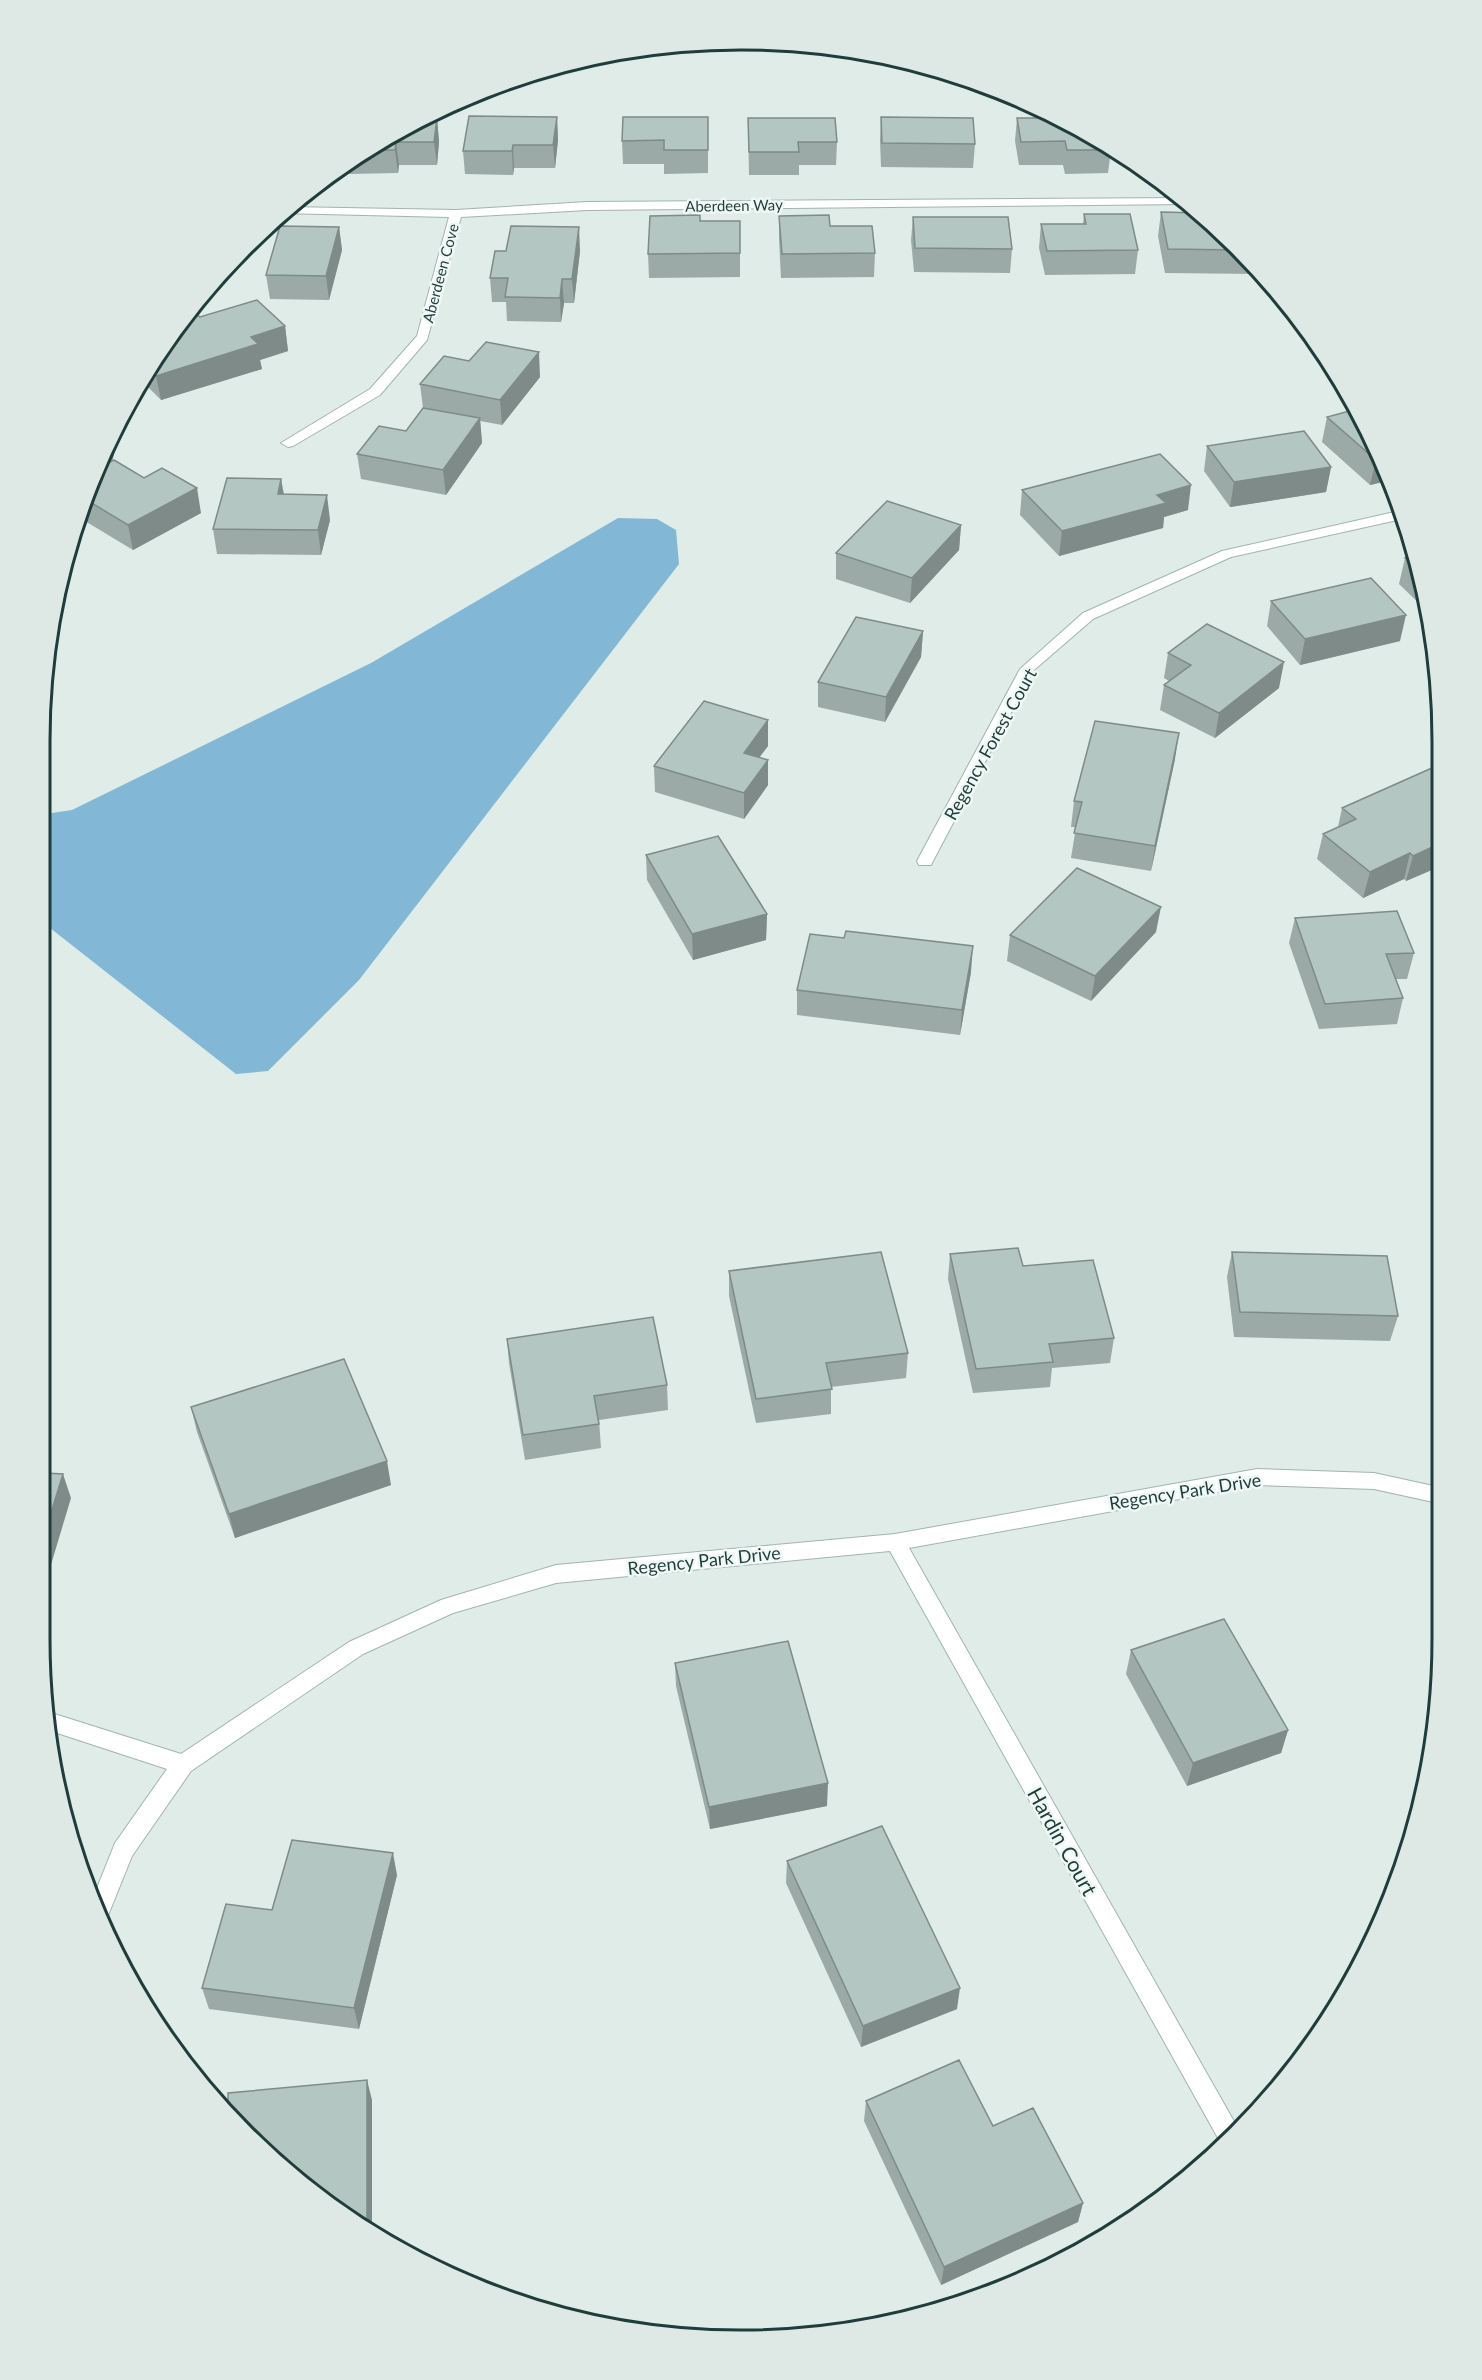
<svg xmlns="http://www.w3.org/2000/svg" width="1482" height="2380" font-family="Lato,sans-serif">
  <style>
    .water { fill: #82b8d6 }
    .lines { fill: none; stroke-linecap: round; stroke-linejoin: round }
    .minor-casing { stroke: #a2b4b1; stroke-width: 2 }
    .minor { fill: #fff; fill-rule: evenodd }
    .wall { fill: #9baaa7 }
    .shaded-wall { fill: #7e8b88 }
    .building { fill: #b4c6c2; stroke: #7e8b88; stroke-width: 1.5 }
    .labels { text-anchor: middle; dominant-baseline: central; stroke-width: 5; stroke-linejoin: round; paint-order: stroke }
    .far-street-label { font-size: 15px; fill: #1f3d3b; stroke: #eff8f5 }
    .street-label { font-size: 18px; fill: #1f3d3b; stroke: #eff8f5 }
    .near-street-label { font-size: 21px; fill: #1f3d3b; stroke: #eff8f5 }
    .rim { fill: none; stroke: #1f3d3b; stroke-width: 3 }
  </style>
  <rect width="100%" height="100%" fill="#dfece8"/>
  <!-- water -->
  <path class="water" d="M618 518 657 519 676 530 679 564 359 980 268 1071 236 1074 45 924V814L72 810 371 663Z"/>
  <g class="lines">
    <defs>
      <path id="minor" d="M1183 198 1189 204 587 210 461 217 427 340 380 395 293 446 288 447 281 443 370 389 417 336 449 217 279 213 287 207 456 210 587 202Z
        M1399 511 1402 519 1231 557 1093 619 1033 671 933 861 931 865H919L917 861 1020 669 1083 613 1222 551Z
        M1257 1469 1374 1473 1438 1487V1503L1374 1489 1257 1485 909 1548 1240 2132 1223 2147 890 1551 556 1583 453 1613 363 1654 191 1771 132 1856 107 1918 103 1920 93 1898 115 1843 167 1769 45 1729V1711L181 1754 349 1642 441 1600 556 1565 895 1534Z"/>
    </defs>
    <!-- minor casing -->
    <use href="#minor" class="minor-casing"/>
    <!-- minor -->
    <use href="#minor" class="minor"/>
  </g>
  <!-- wall -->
  <path class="wall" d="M557 117 558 140 555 168H514L513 175 465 174 463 151Z
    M708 117V173L664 174V164H623L622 141Z
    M881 117 975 144 973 168 881 167 880 140Z
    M437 118 439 142 437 165H399L398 173 349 174 348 163 390 133Z
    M748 118 837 142 836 165H799V175H749Z
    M1017 118 1111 150 1108 173 1065 174 1063 165H1019L1015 141Z
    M1161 212 1199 213 1258 269V274L1165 273 1158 236Z
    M1084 214 1138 250 1135 274 1045 275 1039 248 1041 224H1083Z
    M779 216 830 226 875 253 874 277 781 278 779 239Z
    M913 217 1012 249 1010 273 914 272 911 240Z
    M700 221H740V277L649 278 648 254Z
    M339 227 342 250 329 300 270 299 266 275Z
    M580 251 574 303H564L561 322 507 321 506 302H492L490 278Z
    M184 313 200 317 285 326 288 351 260 360 262 369 161 400 144 383Z
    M540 377 502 425 480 421 482 443 446 495 361 479 357 454 406 431 423 408 420 384Z
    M1357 409 1387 481 1370 485 1322 442 1327 417Z
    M123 419 112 461 201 513 133 550 80 518 93 472 110 462H98Z
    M1207 446 1331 467 1326 492 1230 507 1204 471Z
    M281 479 284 494 330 520 321 555 217 554 213 529Z
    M1022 490 1188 510 1164 517 1163 528 1059 556 1020 515Z
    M961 525 959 550 910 603 836 579V553Z
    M1405 558 1419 559 1428 612 1399 584Z
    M1271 601 1400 641 1300 665 1267 626Z
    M923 631 921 657 885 722 818 707V682Z
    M1168 653 1279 688 1215 738 1160 710 1164 685 1169 681 1164 678Z
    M768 746 759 757 768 760V785L744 819 655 792 654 766Z
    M1175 759 1151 871 1071 858 1076 827H1071L1074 801Z
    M1441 764V866L1406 881 1404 879 1363 898 1317 859 1323 834 1338 827 1342 808Z
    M646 855 767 914 766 940 693 960 647 880Z
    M1295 918 1414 953 1407 979H1396L1403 998 1397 1024 1319 1029 1289 943Z
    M1156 932 1091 1001 1007 961 1010 935Z
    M971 972 960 1035 797 1015V990Z
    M1232 1252 1398 1316 1390 1341 1234 1337 1227 1277Z
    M950 1254 1023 1266 1114 1338 1110 1363 1052 1368 1050 1387 973 1393 948 1279Z
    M729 1271 908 1353 906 1378 831 1387V1414L756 1423 729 1296Z
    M507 1339 667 1385 668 1410 599 1420 601 1448 525 1460 509 1363Z
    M191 1407 391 1485 235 1538 197 1432Z
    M1131 1650 1288 1730 1281 1753 1187 1786 1126 1674Z
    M675 1663 827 1806 710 1829 676 1686Z
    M787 1861 957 2009 861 2047 786 1883Z
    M397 1875 359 2029 209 2009 202 1988 272 1910Z
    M866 2101 993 2126 1083 2203 1078 2222 941 2285 864 2121Z"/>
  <!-- shaded-wall -->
  <path class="shaded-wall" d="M557 117 558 140 555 168 553 145Z
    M437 118 439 142 437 165 434 142Z
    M396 142 399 165 398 173 395 150Z
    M513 145 514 168 513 175 512 151Z
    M339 227 342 250 329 300 326 276Z
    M579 227 580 251 574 303 572 279Z
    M562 279 564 303 561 322 560 298Z
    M285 326 288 351 260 360 262 369 161 400 156 376 251 337Z
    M539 352 540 377 502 425 500 400Z
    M480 418 482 443 446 495 443 470Z
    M123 419 112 462 108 445Z
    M1376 460H1378L1387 481 1370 485Z
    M1331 467 1326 492 1230 507 1234 482Z
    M281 479 285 504 278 494Z
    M1191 485 1188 510 1164 517 1163 528 1059 556 1062 531 1157 495Z
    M197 488 201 513 133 550 128 525Z
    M327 495 330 520 321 555 318 530Z
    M961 525 959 550 910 603 912 578Z
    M1406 615 1400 641 1300 665 1305 639Z
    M923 631 921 657 885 722 886 697Z
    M1284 662 1279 688 1215 738 1219 713Z
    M768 720V746L744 778V753Z
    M1179 733 1175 759 1151 871 1155 846Z
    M768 760V785L744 819V793Z
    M1441 843V866L1406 881 1413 856Z
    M1410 853 1404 879 1363 898 1370 872Z
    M1161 907 1156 932 1091 1001 1095 976Z
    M767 914 766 940 693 960 692 934Z
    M973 946 971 972 960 1035 962 1010Z
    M387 1461 391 1485 235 1538 229 1514Z
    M63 1474 71 1498 47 1578 45 1573V1532Z
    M1288 1730 1281 1753 1187 1786 1193 1763Z
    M828 1783 827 1806 710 1829 709 1807Z
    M393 1853 397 1875 359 2029 354 2008Z
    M960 1988 957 2009 861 2047 863 2026Z
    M367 2080 372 2100V2232L367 2229Z
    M1083 2203 1078 2222 941 2285 944 2267Z"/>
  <!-- building -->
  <path class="building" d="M469 116 557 117 553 145H513L512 151H463Z
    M623 117H708V150H664V140L622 141Z
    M881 117 973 118 975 144 882 143Z
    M422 118H437L434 142H396L395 150H366L390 133Z
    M748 118H835L837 142H798L799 152H749Z
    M1017 118H1062L1110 148 1111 150H1067L1065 141 1021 142Z
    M1161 212 1199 213 1239 250 1168 249Z
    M1084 214H1130L1138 250 1047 251 1041 224H1086Z
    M700 215V221H740V253L648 254 650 216Z
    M829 215 830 226H872L875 253 782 254 779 216Z
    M913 217H1008L1012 249 915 248Z
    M280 226 339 227 326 276 266 275Z
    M511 226 579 227 572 279H562L560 298 505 297 508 278H490L495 251H506Z
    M257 300 285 326 251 337 258 344 156 376 151 370 184 313 189 308 200 317Z
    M486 342 539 352 500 400 420 384 444 356 469 361Z
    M423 408 480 418 443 470 357 454 379 426 406 431Z
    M1357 409 1378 460H1376L1327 417Z
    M1304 431 1331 467 1234 482 1207 446Z
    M1160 454 1191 485 1157 495 1166 503 1062 531 1022 490Z
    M114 460 144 478 162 468 197 488 128 525 85 499 94 470Z
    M227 478 281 479 278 494 327 495 318 530 213 529Z
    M887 501 961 525 912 578 836 553Z
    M1417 555 1419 559 1422 575 1405 558Z
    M1371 578 1406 615 1305 639 1271 601Z
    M856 617 923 631 886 697 818 682Z
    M1207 624 1284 662 1219 713 1164 685 1191 665 1168 653Z
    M704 701 768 720 744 753 768 760 744 793 654 766Z
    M1095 721 1179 733 1155 846 1074 833 1082 802 1074 801Z
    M1441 764V843L1413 856 1410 853 1370 872 1323 834 1356 819 1342 808Z
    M718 836 767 914 692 934 646 855Z
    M1077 868 1161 907 1095 976 1010 935Z
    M1397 911 1414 953 1386 954 1403 998 1325 1004 1295 918Z
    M846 931 973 946 962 1010 797 990 810 934 844 938Z
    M1018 1248 1023 1266 1093 1260 1114 1338 1049 1344 1053 1362 976 1369 950 1254Z
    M881 1252 908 1353 826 1363 832 1389 756 1399 729 1271Z
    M1232 1252 1387 1256 1398 1316 1240 1312Z
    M653 1317 667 1385 594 1396 599 1424 523 1435 507 1339Z
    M344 1359 387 1461 229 1514 191 1407Z
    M45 1473 63 1474 45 1532Z
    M1224 1619 1288 1730 1193 1763 1131 1650Z
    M788 1641 828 1783 709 1807 675 1663Z
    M882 1826 960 1988 863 2026 787 1861Z
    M292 1840 393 1853 354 2008 202 1988 226 1904 272 1910Z
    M959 2060 993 2126 1033 2108 1083 2203 944 2267 866 2101Z
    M367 2080V2229L314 2196 244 2135 228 2115V2093Z"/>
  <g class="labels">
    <!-- far-street labels -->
    <g class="far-street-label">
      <text transform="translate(734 205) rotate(-1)">Aberdeen Way</text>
      <text transform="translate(440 273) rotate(-75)">Aberdeen Cove</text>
    </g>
    <!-- street labels -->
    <g class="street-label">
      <text transform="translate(990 744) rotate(-61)">Regency Forest Court</text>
      <text transform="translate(1185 1491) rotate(-9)">Regency Park Drive</text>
      <text transform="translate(704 1560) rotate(-6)">Regency Park Drive</text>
    </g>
    <!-- near-street labels -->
    <g class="near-street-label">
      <text transform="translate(1063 1841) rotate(61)">Hardin Court</text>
    </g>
  </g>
  <!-- crop -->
  <path d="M0 0H1482V2380H0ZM741 50H741A691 691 0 0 1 1432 741V1639A691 691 0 0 1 741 2330H741A691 691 0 0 1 50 1639V741A691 691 0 0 1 741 50Z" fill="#dee9e6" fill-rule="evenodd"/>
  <path class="rim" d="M741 50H741A691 691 0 0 1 1432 741V1639A691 691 0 0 1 741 2330H741A691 691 0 0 1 50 1639V741A691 691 0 0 1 741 50Z"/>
</svg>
